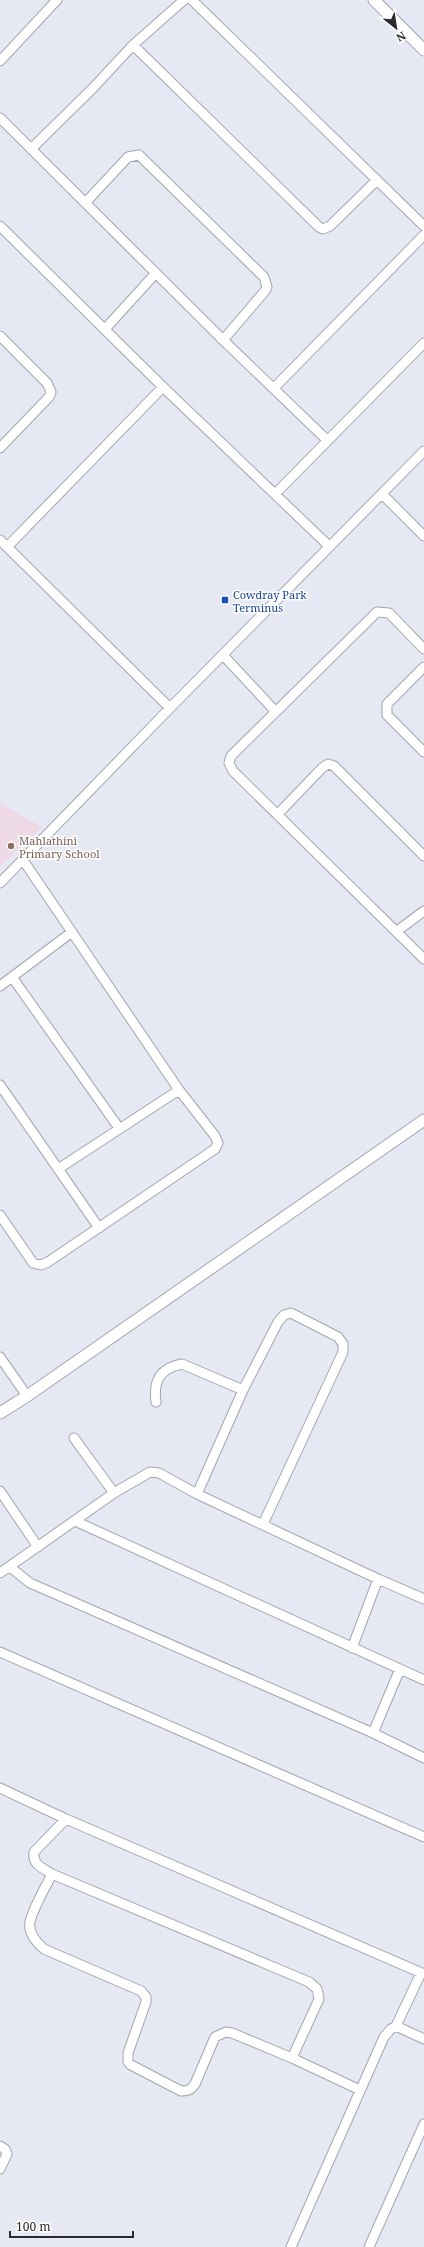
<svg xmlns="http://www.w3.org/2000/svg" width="424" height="2247" font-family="'Noto Serif',serif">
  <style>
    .education { fill: #eed9e7 }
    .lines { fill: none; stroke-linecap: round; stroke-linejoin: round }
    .minor-casing { stroke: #a2a5af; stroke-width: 11 }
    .tertiary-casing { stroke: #a2a5af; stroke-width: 13 }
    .minor { stroke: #fff; stroke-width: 9 }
    .tertiary { stroke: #fff; stroke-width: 11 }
    .transit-dot { fill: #1a4fb4; stroke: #fff; stroke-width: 1.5 }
    .education-dot { fill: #8d6e63; stroke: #fff; stroke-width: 1.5 }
    .labels { text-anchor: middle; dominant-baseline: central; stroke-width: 3; stroke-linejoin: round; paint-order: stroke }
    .transit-label { font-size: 11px; fill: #164399; stroke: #fff; text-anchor: start }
    .education-label { font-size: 11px; fill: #785e54; stroke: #fff; text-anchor: start }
  </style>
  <rect width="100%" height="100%" fill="#e6e9f4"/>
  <!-- education -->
  <path class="education" d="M0 803 42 827 0 866Z"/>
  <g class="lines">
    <defs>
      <path id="minor" d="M192 0 424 226
        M133 45 319 227 323 229 330 226 377 180
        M0 61 57 0
        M0 118 223 340 327 440
        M31 149 93 88 133 45 184 0
        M86 202 128 157 139 155 264 277 267 287 265 291 223 340
        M0 226 163 387 329 546
        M105 329 156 273
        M0 336 47 383 51 392 49 397 0 448
        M274 388 424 235
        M275 494 424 343
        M382 494 424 536
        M0 540 170 708
        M7 547 163 387
        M424 649 389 613 377 612 231 756 229 763 233 771 424 959
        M223 655 276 712
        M424 667 387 704V715L424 752
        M278 814 322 768 328 764 334 766 424 856
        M0 883 170 708 424 451
        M397 931 424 911
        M12 977 119 1128
        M0 986 72 932
        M0 1085 99 1228
        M58 1169 179 1090
        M0 1215 33 1263 41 1265 48 1262 215 1149 218 1143 215 1136 179 1090 23 860
        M0 1357 27 1396
        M156 1402C153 1381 160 1368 182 1364L243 1390
        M74 1438 114 1493
        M0 1491 38 1547
        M197 1494 243 1390 278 1322 284 1315 291 1313 338 1337 343 1344V1352L263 1524
        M75 1521 424 1680
        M10 1567 30 1583 373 1733 424 1758
        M0 1573 114 1493 150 1472 159 1473 197 1494 378 1579 424 1599
        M352 1648 378 1579
        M0 1652 424 1837
        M373 1733 400 1669
        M0 1788 66 1819 424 1974
        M66 1819 34 1852C32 1865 43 1868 52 1874L309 1982 317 1989 319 1999 292 2058 360 2090
        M52 1874C45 1888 33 1908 30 1922 28 1933 37 1943 44 1949L141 1991 146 1997V2002L128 2053V2062L131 2065 181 2091C188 2091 191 2090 195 2084L215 2037 226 2032 232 2033 292 2058
        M396 2026 424 2039
        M0 2146 5 2149 7 2154 0 2169
        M291 2247 384 2037 391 2029 396 2026 421 1973
        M369 2247 424 2124"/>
      <path id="tertiary" d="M374 0 424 50
        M0 1413 27 1396 424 1120"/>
    </defs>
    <!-- minor casing -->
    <use href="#minor" class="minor-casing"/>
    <!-- tertiary casing -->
    <use href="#tertiary" class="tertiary-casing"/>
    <!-- minor -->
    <use href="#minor" class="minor"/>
    <!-- tertiary -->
    <use href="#tertiary" class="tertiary"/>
  </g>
  <!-- markers -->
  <rect class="transit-dot" x="221" y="596" width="8" height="8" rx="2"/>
  <circle class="education-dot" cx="11" cy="846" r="4"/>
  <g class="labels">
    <!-- transit labels -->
    <g class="transit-label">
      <text x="233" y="594">Cowdray Park<tspan x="233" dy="13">Terminus</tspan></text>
    </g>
    <!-- education labels -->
    <g class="education-label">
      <text x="19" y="840">Mahlathini<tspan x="19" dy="13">Primary School</tspan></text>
    </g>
  </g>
  <!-- north arrow -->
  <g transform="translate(396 28) rotate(150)" stroke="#ffffff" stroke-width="3" paint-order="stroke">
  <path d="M0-3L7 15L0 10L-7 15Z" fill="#2a2b2f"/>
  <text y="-6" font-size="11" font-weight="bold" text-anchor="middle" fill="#2a2b2f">N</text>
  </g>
  <!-- scale -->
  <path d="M10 2231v6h123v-6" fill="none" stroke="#2a2b2f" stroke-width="2"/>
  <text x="16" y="2231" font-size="12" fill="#2a2b2f" stroke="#ffffff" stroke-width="3" paint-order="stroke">100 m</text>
</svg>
